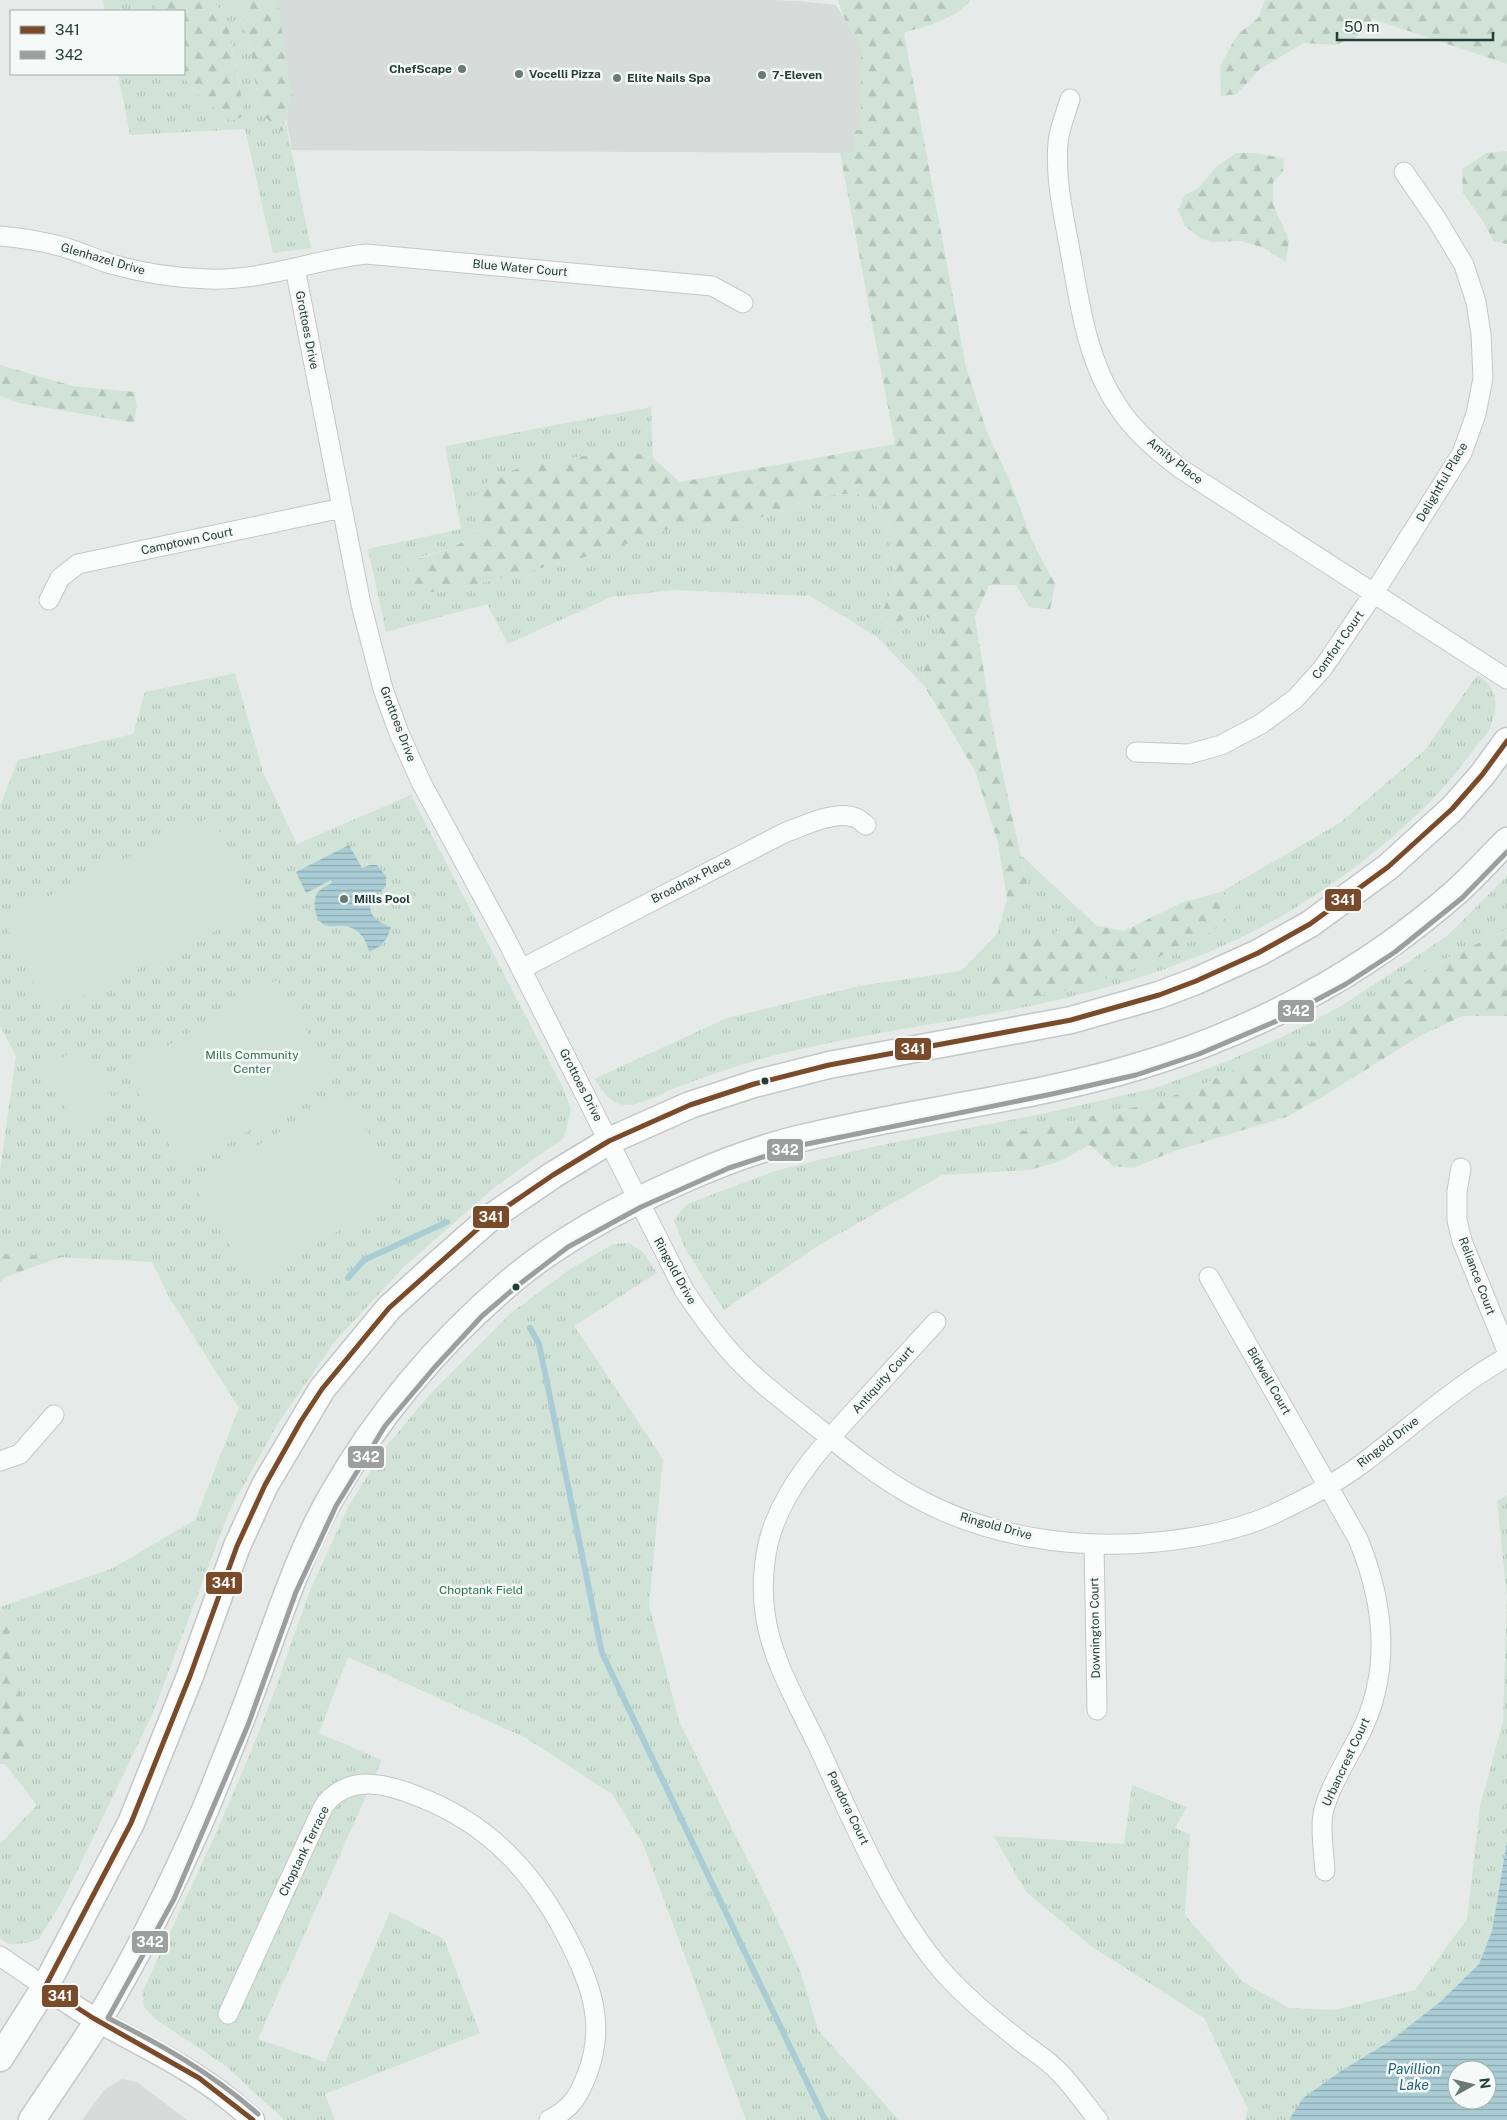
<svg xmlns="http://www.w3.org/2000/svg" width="1507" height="2120" font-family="'Public Sans',sans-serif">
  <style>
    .built { fill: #d5dcd9 }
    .grass { fill: url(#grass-tufts) }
    .forest { fill: url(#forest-firs) }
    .pitch { fill: #d1e3d7 }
    .water { fill: url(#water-rules); fill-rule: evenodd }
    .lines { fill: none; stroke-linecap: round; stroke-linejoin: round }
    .stream { stroke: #aacdd5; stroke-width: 6 }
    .minor-casing { stroke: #c3c8c6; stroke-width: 21 }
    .tertiary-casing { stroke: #c3c8c6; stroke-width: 25 }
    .secondary-casing { stroke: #c2c8c6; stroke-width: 29 }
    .minor { stroke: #fbfcfc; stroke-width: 19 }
    .tertiary { stroke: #fbfcfc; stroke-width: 22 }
    .secondary { stroke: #fbfcfc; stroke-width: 26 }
    .bus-1-casing { stroke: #f5f9f7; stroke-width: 9 }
    .bus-2-casing { stroke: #f5f9f7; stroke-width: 9 }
    .bus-1 { stroke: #7a4b2a; stroke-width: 5 }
    .bus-2 { stroke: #9d9e9e; stroke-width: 5 }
    .poi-dot { fill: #697a76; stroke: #f5f9f7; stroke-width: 2 }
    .bus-dot { fill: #253d38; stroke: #f5f9f7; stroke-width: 2 }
    .labels { text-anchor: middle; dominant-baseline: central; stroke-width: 5; stroke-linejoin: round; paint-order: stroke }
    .poi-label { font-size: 12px; font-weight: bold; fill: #253d38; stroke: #f5f9f7; text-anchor: start }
    .street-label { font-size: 12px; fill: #253d38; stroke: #f5f9f7 }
    .park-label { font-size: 12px; fill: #32714e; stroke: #f5f9f7 }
    .water-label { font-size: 14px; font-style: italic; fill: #236375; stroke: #f5f9f7 }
    .line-badge { stroke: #f5f9f7; stroke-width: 2 }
    .badge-label { font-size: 14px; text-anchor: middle; font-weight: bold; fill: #fff }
  </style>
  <defs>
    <pattern id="grass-tufts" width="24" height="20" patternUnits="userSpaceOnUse" patternTransform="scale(1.25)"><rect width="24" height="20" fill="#d1e3d7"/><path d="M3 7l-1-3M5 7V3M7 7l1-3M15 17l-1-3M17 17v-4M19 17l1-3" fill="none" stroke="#b3c4b9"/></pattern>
    <pattern id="forest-firs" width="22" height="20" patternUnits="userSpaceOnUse" patternTransform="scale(1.25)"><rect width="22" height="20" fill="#d1e3d7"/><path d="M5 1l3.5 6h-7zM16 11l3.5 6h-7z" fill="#b3c4b9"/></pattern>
    <pattern id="water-rules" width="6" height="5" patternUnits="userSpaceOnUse" patternTransform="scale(1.25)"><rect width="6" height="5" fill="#aacdd5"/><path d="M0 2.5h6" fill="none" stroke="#8aa8ae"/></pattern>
  </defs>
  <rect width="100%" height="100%" fill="#e6ebe9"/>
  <!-- built -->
  <path class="built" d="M265 0H771L798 1 836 5 861 46V130H854V153L292 150Z
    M122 2079 137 2082 187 2120H82L105 2089Z"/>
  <!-- grass -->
  <path class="grass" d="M103 0H155L157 11H105Z
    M213 0H239L251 53 260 113 283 132 286 124 311 248 273 253 245 129 130 135 118 74H181L200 97 241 92 227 21Z
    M651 407 653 458 624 450 543 462 495 475 480 489V512L477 535 451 548 421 557 445 592 609 551 657 532 682 526H705L751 520 785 510 813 497 856 493 878 507 890 527 892 558 896 579 881 616 890 628 906 617 923 614 936 623 944 640 930 656 923 670 925 687 876 636 810 596 674 590 611 597 508 644 487 604 386 632 368 549 461 529 445 446Z
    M235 673 263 772 297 844 411 795 561 1084 571 1109 564 1138 495 1187 405 1266 335 1341 277 1425 229 1512 153 1713 64 1898 39 1939 27 1943 8 1944 0 1938V1844L37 1805 5 1764 24 1763 15 1668 8 1620 0 1607 113 1568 195 1520 239 1408 170 1299 152 1262 0 1254V1171L16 1056 0 1026V806L18 760 133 734 145 692Z
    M1477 675C1501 688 1498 711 1488 732 1468 756 1449 784 1426 806 1375 856 1315 900 1250 933 1172 972 1086 996 1000 1012 924 1026 847 1037 772 1056 741 1064 710 1075 680 1086 664 1092 645 1104 628 1105 611 1106 602 1090 594 1079L727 1018 859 986 961 971 997 934 1007 899 1011 905 1030 898 1021 855 1097 926H1072L1041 938 1020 943 1003 953 989 980 990 994 1015 1000 1078 988 1144 965 1189 941 1213 931 1237 905 1221 892 1341 822 1426 749Z
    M1507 876V929L1430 967 1377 999 1343 1027 1281 1059 1236 1069 1206 1083 1155 1103 1095 1115 1069 1123 1018 1132 1013 1165 1029 1170 942 1175 816 1247 724 1310 684 1247 674 1220 687 1204 778 1170 876 1146 1046 1113 1155 1088 1225 1062 1282 1037 1341 1006 1405 964 1448 935Z
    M629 1243 643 1252 657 1273 574 1326 663 1459 649 1605 679 1721 774 1913 800 1970 818 2030 899 2120H746L643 1844 612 1794 524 1737 348 1657 319 1733 382 1760 258 2039 325 2062 390 1912 444 1939 480 2033 325 2094 335 2120H284L226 2066 155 2019 144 2007 142 1993 217 1831 252 1749 273 1695 309 1593 347 1509 384 1449 431 1393 511 1313 570 1269 613 1244Z
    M1507 1495V1841L1492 1931 1479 1964 1440 2002 1390 2041 1341 2071 1303 2098 1289 2120H1245L1248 2109 1204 2018 1091 1946 1026 1892 994 1836 1124 1844 1132 1785 1187 1807 1175 1828 1190 1834 1185 1915 1243 1982 1289 2008 1334 2010 1415 1990 1467 1919 1480 1807 1503 1721 1507 1597 1497 1501Z"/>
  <!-- forest -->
  <path class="forest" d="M155 0H213L227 20 245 116 230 121 200 97 181 74H184V11H157Z
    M239 0H277L292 95 283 132 260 113 251 53Z
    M838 0H971C954 20 928 25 904 33L966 367 987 432 1012 486 1033 543 1055 584 1050 610 1029 607 1016 585H989L975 617 993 729 1030 898 1011 905 1007 899 998 843 975 771 925 687 923 670 930 656 944 640 936 623 923 614 906 618 889 628 881 615 896 579 892 558 890 527 878 507 856 493 813 497 785 510 751 520 705 526H682L657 532 609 551 445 592H416L406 577 410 562 451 548 477 535 480 512V489L495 475 543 462 624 450 653 458 680 482 895 444 840 153H854V130H861V46L845 20Z
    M1265 0H1507V64L1373 19 1355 38 1335 45 1303 43 1260 69 1237 94 1221 96 1220 66 1237 35 1258 18Z
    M1507 151V244L1494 241 1482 220 1463 193 1462 169 1486 153Z
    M1236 153H1254L1284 158 1283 172 1273 182V204L1289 240 1286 262 1264 248 1242 241 1212 242 1201 238 1185 226 1178 210 1185 195 1198 188 1216 167Z
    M0 365 73 386 134 392 137 406 134 423 19 403 0 396Z
    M1221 892 1237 905 1213 931 1189 941 1144 965 1078 988 1015 1000 990 994 989 980 1003 953 1020 943 1041 938 1072 926H1097L1124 931 1183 902Z
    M1507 929V1016H1463L1420 1036 1319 1099 1286 1117 1171 1152 1134 1168 1113 1166 1090 1145 1058 1162 1029 1170 1013 1165 1001 1147 1018 1132 1069 1123 1095 1115 1155 1103 1206 1083 1236 1069 1281 1059 1343 1027 1377 999 1430 967Z
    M0 1254 64 1256 5 1277 0 1283Z
    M0 1609 8 1620 15 1668 27 1725 24 1764H0Z"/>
  <!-- pitch -->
  <path class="pitch" d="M212 816 258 910 48 1013 2 919Z
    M277 980 335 1079 184 1170 125 1071Z
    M83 1046 117 1110 78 1131 44 1067Z
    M345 1093 403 1192 252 1283 193 1184Z"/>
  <!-- water -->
  <path class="water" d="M349 845 362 868 370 865H377L386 876V886C382 891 378 893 374 897 363 912 378 923 391 927 387 940 382 947 369 952 366 939 359 928 345 926 339 925 331 928 325 925 314 920 311 900 319 891 322 888 328 885 332 883L331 880 306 893 296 872Z
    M1507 1841V2120H1289L1303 2098 1341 2071 1390 2041 1440 2002 1479 1964 1492 1931ZM1457 2070H1487V2100H1457Z"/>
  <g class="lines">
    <!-- stream -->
    <path class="stream" d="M348 1278 364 1260 447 1222
      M530 1328 539 1344 544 1368 602 1653 825 2120"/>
    <defs>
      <path id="minor" d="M1070 99C1066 113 1059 129 1058 143 1055 178 1063 212 1069 245 1079 299 1086 359 1117 405 1133 431 1158 451 1181 469L1507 679
        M0 236C22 238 46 242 67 248 82 253 96 259 111 264 142 273 176 278 208 279 263 281 313 260 366 254L712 286 743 303
        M295 268 361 604 383 689 399 733 421 782 506 939 684 1290C700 1314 717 1338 737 1359 761 1385 791 1406 818 1428 849 1453 879 1477 913 1496 986 1537 1075 1550 1157 1542 1198 1538 1237 1531 1274 1514 1305 1499 1335 1484 1363 1463 1411 1427 1454 1387 1507 1357
        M49 600 60 578 78 564 342 508
        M1136 752 1189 754 1221 745 1261 724 1295 699 1323 668 1374 593 1462 453 1476 414 1483 378 1481 334 1476 302 1464 265 1437 220 1404 172
        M521 969 784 833C803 826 837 809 856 818 859 819 863 823 866 825
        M1461 1168 1457 1191V1220L1462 1241 1507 1351
        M1209 1277 1358 1539C1384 1602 1392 1671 1360 1734 1349 1756 1327 1791 1323 1814 1320 1828 1324 1855 1325 1871
        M936 1322C911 1349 886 1377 860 1405 828 1440 793 1476 775 1522 764 1549 761 1584 765 1613 771 1659 797 1702 817 1744 853 1821 888 1908 944 1973 966 1998 994 2020 1020 2041 1033 2051 1048 2060 1058 2071 1073 2086 1085 2104 1098 2120
        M0 1461 20 1454 54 1415
        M1094 1545 1097 1710
        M0 1956 45 1987
        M228 2014 317 1820C320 1815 322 1808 326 1803 351 1774 387 1784 417 1796 491 1824 537 1876 571 1945 592 1987 605 2025 588 2072 579 2096 572 2108 549 2120"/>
      <path id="tertiary" d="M45 1987C63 1998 81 2012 100 2022 155 2052 207 2076 253 2120"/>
      <path id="secondary" d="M0 2058 45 1987 131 1823 190 1676 237 1546 265 1485 322 1389 389 1308 433 1268 490 1218 553 1175 609 1141 690 1105 754 1084 829 1065 1071 1020 1159 995 1196 981 1258 953 1310 924 1388 867 1452 809 1482 775 1507 741
        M32 2120C53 2088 75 2057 96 2024 138 1956 173 1883 205 1810 225 1761 244 1713 262 1663 282 1608 301 1551 330 1499 376 1418 438 1343 510 1282 561 1239 619 1208 680 1181 718 1164 757 1149 798 1139 910 1111 1026 1100 1136 1067 1253 1033 1364 973 1455 893 1473 877 1490 858 1507 841"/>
    </defs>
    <!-- minor casing -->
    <use href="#minor" class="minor-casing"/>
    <!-- tertiary casing -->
    <use href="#tertiary" class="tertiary-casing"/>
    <!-- secondary casing -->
    <use href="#secondary" class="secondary-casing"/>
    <!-- minor -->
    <use href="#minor" class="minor"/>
    <!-- tertiary -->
    <use href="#tertiary" class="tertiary"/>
    <!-- secondary -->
    <use href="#secondary" class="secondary"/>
    <defs>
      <path id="bus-1" d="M253 2120 199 2078 93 2018 45 1987 131 1823 190 1676 237 1546 265 1485 301 1421 322 1389 389 1308 490 1218 553 1175 609 1141 690 1105 754 1084 829 1065 1071 1020 1159 995 1196 981 1258 953 1310 924 1388 867 1452 809 1482 775 1507 741"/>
      <path id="bus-2" d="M258 2114C213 2074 162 2045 108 2018L174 1899 248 1725 296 1592 336 1506 385 1426 434 1368 482 1316 517 1286 568 1247 641 1207 729 1168 797 1146 1052 1094 1136 1075 1199 1054 1279 1020 1346 984 1395 952 1462 898 1507 852"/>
    </defs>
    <!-- bus-1 casing -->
    <use href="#bus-1" class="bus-1-casing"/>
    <!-- bus-2 casing -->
    <use href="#bus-2" class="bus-2-casing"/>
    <!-- bus-1 -->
    <use href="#bus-1" class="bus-1"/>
    <!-- bus-2 -->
    <use href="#bus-2" class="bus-2"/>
  </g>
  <!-- markers -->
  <g class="poi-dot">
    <circle cx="462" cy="69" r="5"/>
    <circle cx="519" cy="74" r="5"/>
    <circle cx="762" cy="75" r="5"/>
    <circle cx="617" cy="78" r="5"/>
    <circle cx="344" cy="899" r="5"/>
  </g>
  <g class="bus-dot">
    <circle cx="765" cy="1081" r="4.5"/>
    <circle cx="516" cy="1287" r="4.5"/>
  </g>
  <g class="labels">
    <!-- poi labels -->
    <g class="poi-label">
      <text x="452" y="69" text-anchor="end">ChefScape</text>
      <text x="529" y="74">Vocelli Pizza</text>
      <text x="772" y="75">7-Eleven</text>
      <text x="627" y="78">Elite Nails Spa</text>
      <text x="354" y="899">Mills Pool</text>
    </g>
    <!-- street labels -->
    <g class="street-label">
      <text transform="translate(103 259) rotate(16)">Glenhazel Drive</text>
      <text transform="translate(520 268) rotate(5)">Blue Water Court</text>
      <text transform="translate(307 330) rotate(79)">Grottoes Drive</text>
      <text transform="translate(1175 461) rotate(38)">Amity Place</text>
      <text transform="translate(1442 482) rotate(-60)">Delightful Place</text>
      <text transform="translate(187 541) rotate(-12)">Camptown Court</text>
      <text transform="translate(1338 645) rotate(-55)">Comfort Court</text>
      <text transform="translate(398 724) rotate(69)">Grottoes Drive</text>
      <text transform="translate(691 880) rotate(-27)">Broadnax Place</text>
      <text transform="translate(581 1085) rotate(63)">Grottoes Drive</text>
      <text transform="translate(675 1271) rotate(61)">Ringold Drive</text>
      <text transform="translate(1477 1276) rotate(69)">Reliance Court</text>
      <text transform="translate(883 1380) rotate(-48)">Antiquity Court</text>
      <text transform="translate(1269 1381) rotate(60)">Bidwell Court</text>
      <text transform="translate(1388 1442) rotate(-38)">Ringold Drive</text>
      <text transform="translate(996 1526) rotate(15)">Ringold Drive</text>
      <text transform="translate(1095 1628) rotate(-91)">Downington Court</text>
      <text transform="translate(1346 1762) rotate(-65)">Urbancrest Court</text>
      <text transform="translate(848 1808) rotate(64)">Pandora Court</text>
      <text transform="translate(304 1851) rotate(-64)">Choptank Terrace</text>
    </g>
    <!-- park labels -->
    <g class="park-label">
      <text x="252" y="1055">Mills Community<tspan x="252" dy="14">Center</tspan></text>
      <text x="481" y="1590">Choptank Field</text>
    </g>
    <!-- water labels -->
    <g class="water-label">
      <text x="1414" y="2069">Pavillion<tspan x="1414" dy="16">Lake</tspan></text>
    </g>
  </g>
  <g class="line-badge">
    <rect x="1324" y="888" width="38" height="24" rx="5" fill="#7a4b2a"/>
    <rect x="1277" y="999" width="38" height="24" rx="5" fill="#9d9e9e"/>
    <rect x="894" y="1037" width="38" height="24" rx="5" fill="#7a4b2a"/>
    <rect x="766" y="1138" width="38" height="24" rx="5" fill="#9d9e9e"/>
    <rect x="472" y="1205" width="38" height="24" rx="5" fill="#7a4b2a"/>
    <rect x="347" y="1445" width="38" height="24" rx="5" fill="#9d9e9e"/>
    <rect x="205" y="1571" width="38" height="24" rx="5" fill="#7a4b2a"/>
    <rect x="131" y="1930" width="38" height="24" rx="5" fill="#9d9e9e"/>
    <rect x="41" y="1984" width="38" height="24" rx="5" fill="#7a4b2a"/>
  </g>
  <g class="badge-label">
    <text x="1343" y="905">341</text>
    <text x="1296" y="1016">342</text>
    <text x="913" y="1054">341</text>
    <text x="785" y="1155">342</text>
    <text x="491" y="1222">341</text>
    <text x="366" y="1462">342</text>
    <text x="224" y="1588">341</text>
    <text x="150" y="1947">342</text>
    <text x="60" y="2001">341</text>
  </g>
  <!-- legend -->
  <rect x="10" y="10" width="175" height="65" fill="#f5f9f7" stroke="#a2aeab"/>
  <rect x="20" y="26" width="25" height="8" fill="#7a4b2a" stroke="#a2aeab"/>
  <text x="55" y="35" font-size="15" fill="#253d38">341</text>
  <rect x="20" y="51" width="25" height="8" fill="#9d9e9e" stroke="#a2aeab"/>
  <text x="55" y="60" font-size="15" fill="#253d38">342</text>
  <!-- north arrow -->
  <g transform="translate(1472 2085) rotate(82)"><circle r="24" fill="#f5f9f7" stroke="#a2aeab"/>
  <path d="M0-4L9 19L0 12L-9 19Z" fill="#697a76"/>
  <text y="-8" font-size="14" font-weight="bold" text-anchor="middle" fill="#253d38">N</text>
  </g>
  <!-- scale -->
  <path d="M1337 32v8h156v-8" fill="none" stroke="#253d38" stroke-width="2.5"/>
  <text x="1344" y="32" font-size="15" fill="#253d38" stroke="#f5f9f7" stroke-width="4" paint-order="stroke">50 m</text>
</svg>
